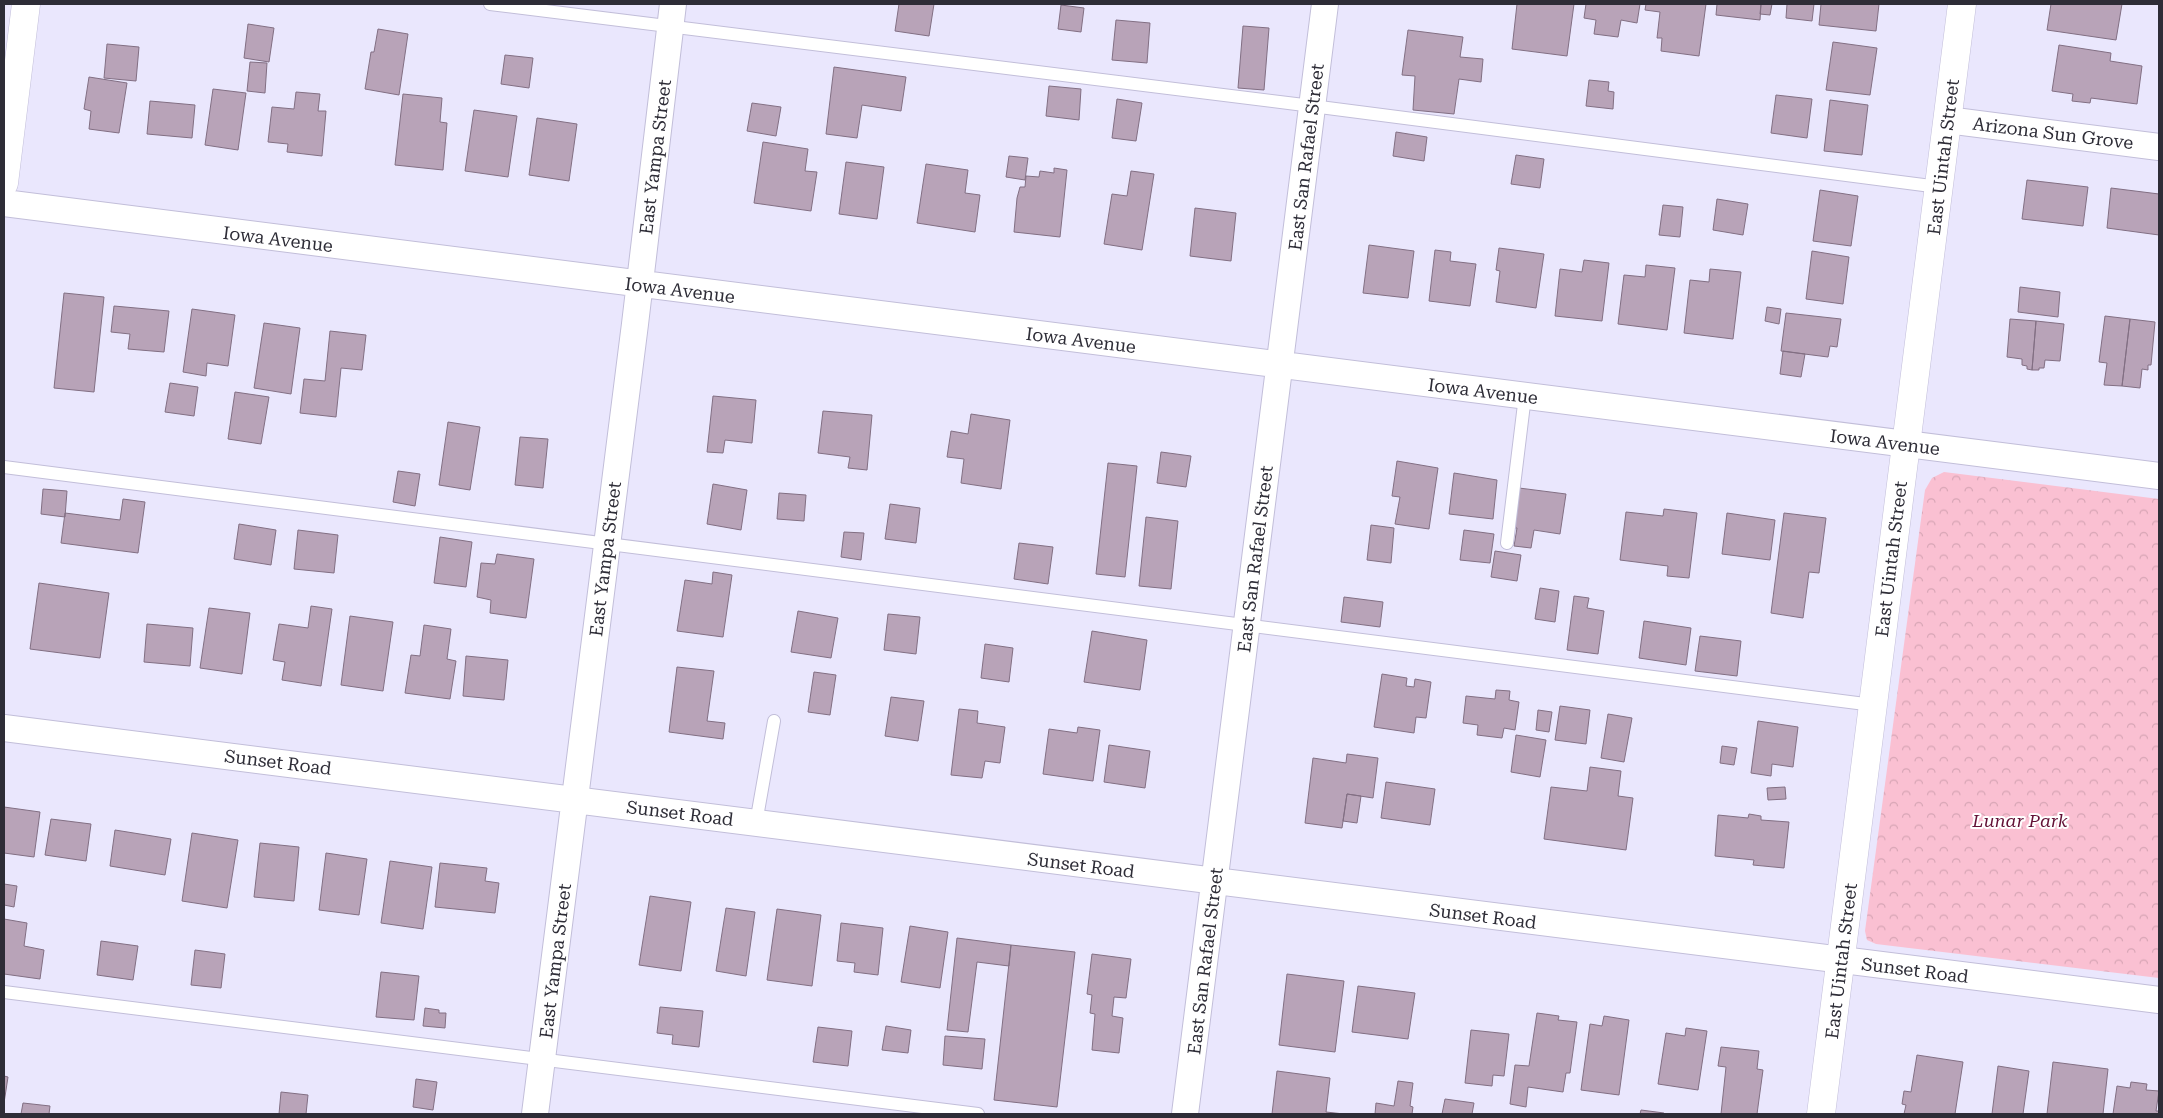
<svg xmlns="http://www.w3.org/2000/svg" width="2163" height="1118" font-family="'Roboto Serif',serif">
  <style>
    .park { fill: url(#park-crowns) }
    .building { fill: #b8a3b8; stroke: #826f83 }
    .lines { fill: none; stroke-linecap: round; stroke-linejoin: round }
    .service-casing { stroke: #c2bed9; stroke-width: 14 }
    .minor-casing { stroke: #c2bed9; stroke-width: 28 }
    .tertiary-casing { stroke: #c2bed9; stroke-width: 29 }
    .secondary-casing { stroke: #c2bed9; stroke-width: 29 }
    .service { stroke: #fff; stroke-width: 12 }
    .minor { stroke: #fff; stroke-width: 26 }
    .tertiary { stroke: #fff; stroke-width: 28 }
    .secondary { stroke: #fff; stroke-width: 28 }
    .labels { text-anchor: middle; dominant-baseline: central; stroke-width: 4; stroke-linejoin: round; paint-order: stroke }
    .street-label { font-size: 18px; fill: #2e2d37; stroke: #fff }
    .park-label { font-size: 18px; font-style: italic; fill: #631136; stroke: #fff }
  </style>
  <defs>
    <pattern id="park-crowns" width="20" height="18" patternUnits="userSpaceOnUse" patternTransform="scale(1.25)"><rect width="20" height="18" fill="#fac0d2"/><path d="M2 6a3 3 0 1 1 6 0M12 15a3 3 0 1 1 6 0" fill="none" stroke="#d7a5b5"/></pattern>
  </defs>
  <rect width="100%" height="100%" fill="#eae7fd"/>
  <!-- park -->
  <path class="park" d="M1944 472 2159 499V978L1876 944 1867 940 1865 931 1925 490 1932 478Z"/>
  <!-- building -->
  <path class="building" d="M899 4H934L929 36 895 31Z
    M1517 4H1574L1567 56 1512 49Z
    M1586 4H1640L1637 23 1621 20 1618 37 1594 34 1596 20 1584 18Z
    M1646 4H1706L1699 56 1661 51 1662 38H1657L1660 12 1645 10Z
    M1717 4H1761L1760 20 1716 15Z
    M1761 4H1772L1770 15 1760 14Z
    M1787 4H1814L1812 21 1786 18Z
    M1821 4H1879L1876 31 1819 25Z
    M2051 4H2122L2116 40 2047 30Z
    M1061 5 1084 8 1081 32 1058 29Z
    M1116 20 1150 23 1147 63 1112 60Z
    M248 24 274 28 269 62 244 58Z
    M1243 26 1269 28 1264 90 1238 88Z
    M378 29 408 34 399 95 365 89 371 52H374Z
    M1408 30 1463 37 1460 57 1483 59 1481 82 1459 79 1454 114 1413 110 1415 76 1402 75Z
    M1833 42 1877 48 1870 95 1826 90Z
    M107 44 139 47 136 81 104 78Z
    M2059 45 2111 53 2110 61 2142 66 2137 104 2091 98 2090 103 2072 101 2073 94 2052 91Z
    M505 55 533 58 529 88 501 84Z
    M250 62 267 63 265 93 247 91Z
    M834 67 906 77 901 111 862 105 857 138 826 134Z
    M89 77 127 83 119 133 89 129 91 111 84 109Z
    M1589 80 1609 82 1608 91 1614 92 1613 109 1586 106Z
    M1049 86 1081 89 1079 120 1046 116Z
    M213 89 246 93 238 150 205 145Z
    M296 92 320 94 318 111H326L322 156 287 152 288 144 268 142 272 107 294 109Z
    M403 94 442 98 440 122 447 123 443 170 395 165Z
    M1776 95 1812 99 1807 138 1771 133Z
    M1117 99 1142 103 1136 141 1112 138Z
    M1830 100 1868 105 1862 155 1824 151Z
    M150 101 195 105 192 138 147 134Z
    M752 103 781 107 776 136 747 131Z
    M474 110 517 116 508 177 465 171Z
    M537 118 577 124 569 181 529 175Z
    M1396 132 1427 137 1424 161 1393 156Z
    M763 142 808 149 805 171 817 172 811 211 754 203Z
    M1516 155 1544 159 1540 188 1511 184Z
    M1009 156 1028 158 1025 180 1006 177Z
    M846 162 884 167 877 219 839 214Z
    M926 164 968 170 965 193 980 195 975 232 917 223Z
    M1054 168 1067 170 1060 237 1014 232 1017 198 1020 187H1025L1026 176 1039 177 1040 171 1054 173Z
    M1131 171 1154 174 1142 250 1104 244 1112 194 1127 196Z
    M2027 180 2088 187 2083 226 2022 219Z
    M2111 188 2159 194V235L2107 228Z
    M1820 190 1858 196 1851 246 1813 241Z
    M1717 199 1748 204 1743 235 1713 230Z
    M1663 205 1683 207 1680 237 1659 235Z
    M1195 208 1236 213 1231 261 1190 256Z
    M1369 245 1414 251 1408 298 1363 293Z
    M1499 248 1544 254 1536 308 1496 302 1500 271 1496 270Z
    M1435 250 1451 252 1450 261 1476 264 1470 306 1429 301Z
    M1812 251 1849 257 1843 304 1806 299Z
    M1584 260 1609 263 1602 321 1555 316 1560 269 1582 272Z
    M1646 265 1675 268 1667 330 1618 324 1624 275 1645 277Z
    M1710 269 1741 272 1733 339 1684 333 1690 280 1709 282Z
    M2020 287 2060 292 2058 317 2018 312Z
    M64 293 104 297 94 392 54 388Z
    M114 306 169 311 164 352 128 349 130 334 111 332Z
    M1767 307 1781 309 1779 324 1765 321Z
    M192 309 235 315 228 366 207 363 206 376 183 372Z
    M1786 313 1841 319 1837 347 1830 346 1828 357 1781 351Z
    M2105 316 2130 319 2122 386 2104 385 2107 363 2099 362Z
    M2010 319 2036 321 2032 370 2027 369V366L2022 365V359L2007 357Z
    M2130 319 2155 322 2151 365H2148V370L2142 369 2140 388 2122 386Z
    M2036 321 2064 324 2060 361 2045 360 2044 368H2039V370H2032Z
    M264 323 300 328 291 394 254 388Z
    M330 331 366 335 362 370 341 368 336 417 300 413 304 379 325 381Z
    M1783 351 1805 354 1801 377 1780 374Z
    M170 383 198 387 194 416 165 412Z
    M235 392 269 397 261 444 228 439Z
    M713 396 756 400 752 443 725 440 723 453 707 452Z
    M823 411 872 415 867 470 848 468 850 457 818 453Z
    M971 414 1010 420 1001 489 961 483 964 459 947 457 951 431 968 434Z
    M448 422 480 427 470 490 439 485Z
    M520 437 548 439 543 488 515 485Z
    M1161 452 1191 456 1186 487 1157 483Z
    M1397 461 1438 468 1429 529 1395 524 1400 497 1392 496Z
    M1108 463 1137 466 1125 577 1096 574Z
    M398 471 420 474 415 506 393 502Z
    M1454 473 1497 480 1493 519 1449 514Z
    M713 484 747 490 741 530 707 524Z
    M1519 488 1566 494 1560 534 1534 530 1531 548 1514 546 1517 528H1514Z
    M43 489 67 491 65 517 41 514Z
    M779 493 806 495 804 521 777 519Z
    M123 499 145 502 138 553 61 543 65 513 120 520Z
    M890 504 920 508 916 543 885 539Z
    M1664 509 1697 513 1689 578 1667 576 1668 566 1620 560 1626 512 1663 516Z
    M1727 513 1775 520 1770 560 1722 554Z
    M1784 513 1826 518 1819 573 1809 572 1803 618 1771 613Z
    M1146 517 1178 521 1171 589 1139 586Z
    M239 524 276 530 271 565 234 559Z
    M1371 525 1394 528 1391 563 1367 560Z
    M298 530 338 535 334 573 294 569Z
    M1464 530 1494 534 1490 563 1460 560Z
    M844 532 864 533 861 560 841 557Z
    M440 537 472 542 466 587 434 583Z
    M1019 543 1053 547 1048 584 1014 579Z
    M1495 551 1521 555 1517 581 1491 577Z
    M497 554 534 559 526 618 490 613 491 600 477 597 481 563 495 564Z
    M713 572 732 575 723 637 677 631 685 580 712 584Z
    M39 583 109 593 100 658 30 649Z
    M1540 588 1559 591 1555 622 1535 619Z
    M1574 596 1589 598 1587 608 1604 611 1598 654 1567 650Z
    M1344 597 1383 602 1380 627 1341 622Z
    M311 606 332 609 321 686 282 680 285 662 273 660 279 624 308 628Z
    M209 608 250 613 242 674 200 668Z
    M798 611 838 618 831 658 791 652Z
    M888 614 920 617 916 654 884 650Z
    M350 616 393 622 383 691 341 685Z
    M1644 621 1691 628 1686 665 1639 658Z
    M147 624 193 628 190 666 144 662Z
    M424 625 451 629 447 659 456 661 450 699 405 693 411 655 420 656Z
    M1092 631 1147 640 1140 690 1084 682Z
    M1700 636 1741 641 1737 676 1695 671Z
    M985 644 1013 648 1009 682 981 678Z
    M466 656 508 660 504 700 463 696Z
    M677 667 714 671 707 721 725 723 723 739 669 732Z
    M814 672 836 675 830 715 808 712Z
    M1382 674 1407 678 1406 686 1414 687 1415 679 1431 682 1426 718 1416 717 1414 733 1374 727Z
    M1496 690 1510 691 1509 700 1519 702 1515 730 1504 728 1502 738 1477 735 1478 725 1463 723 1466 696 1495 699Z
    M891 697 924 701 918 741 885 736Z
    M1560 706 1590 710 1586 744 1555 740Z
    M959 709 978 711 977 723 1005 727 1000 763 985 761 982 778 951 775Z
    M1538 710 1552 712 1549 732 1536 730Z
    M1608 714 1632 718 1624 762 1601 758Z
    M1758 721 1798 727 1793 767 1772 764 1771 776 1751 773Z
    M1078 727 1100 730 1093 781 1043 774 1049 729 1077 733Z
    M1516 735 1546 740 1540 777 1511 772Z
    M1109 745 1150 751 1145 788 1104 782Z
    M1722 746 1737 748 1734 765 1720 763Z
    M1347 754 1378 758 1373 798 1347 794 1342 828 1305 823 1313 758 1346 763Z
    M1590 767 1621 771 1618 796 1633 798 1626 850 1544 839 1551 787 1587 791Z
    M1386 782 1435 789 1430 825 1381 818Z
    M1785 787 1786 799 1768 800 1767 788Z
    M1347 794 1361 796 1357 823 1343 821Z
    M4 807 40 812 34 857 4 853Z
    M1749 814 1761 816V820L1789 822 1784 868 1753 865 1754 860 1715 856 1718 815 1748 818Z
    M51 819 91 824 86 861 45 855Z
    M115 830 171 839 165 875 110 866Z
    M192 833 238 840 227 908 182 901Z
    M260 843 299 847 294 901 254 897Z
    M326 853 367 859 359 915 319 910Z
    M390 861 432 867 423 929 381 923Z
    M440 863 487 868 485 881 499 883 495 913 435 907Z
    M4 884 17 886 14 907 4 905Z
    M650 896 691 902 681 971 639 965Z
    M726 908 755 912 746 976 716 971Z
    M777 909 821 915 812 986 767 980Z
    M4 919 27 923 24 946 44 950 40 979 4 974Z
    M841 923 883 928 878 975 854 972 855 963 837 961Z
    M910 926 948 932 940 988 901 982Z
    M957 938 1011 945 1009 966 977 962 968 1032 947 1030Z
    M101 941 138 946 133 980 97 975Z
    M1011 945 1075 952 1057 1107 994 1100Z
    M195 950 225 954 221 988 191 985Z
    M1092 954 1131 959 1126 998 1114 997 1112 1016 1123 1018 1119 1053 1092 1050 1095 1014 1090 1013 1092 995 1087 994Z
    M381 972 419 976 414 1020 376 1017Z
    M1287 974 1344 981 1335 1052 1279 1045Z
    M1358 986 1415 993 1408 1039 1352 1032Z
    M660 1007 703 1011 699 1047 672 1044 673 1035 657 1033Z
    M425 1008 439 1010V1013H446L445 1028 423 1026Z
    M1537 1013 1559 1016 1558 1020 1577 1022 1570 1073H1566L1563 1092 1528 1087 1526 1107 1510 1104 1515 1065 1529 1066Z
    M1604 1016 1629 1020 1619 1095 1581 1090 1590 1024 1602 1026Z
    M886 1026 911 1030 908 1053 882 1050Z
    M818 1027 852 1031 848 1066 813 1062Z
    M1686 1028 1707 1031 1698 1090 1658 1084 1666 1033 1685 1036Z
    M1471 1030 1509 1034 1504 1076 1493 1075 1492 1086 1465 1083Z
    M945 1036 985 1039 982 1069 943 1065Z
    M1721 1047 1759 1051 1757 1069 1763 1070 1757 1114H1721L1726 1067 1718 1066Z
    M1917 1055 1963 1062 1955 1114H1904L1906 1105 1902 1104 1904 1091 1911 1092Z
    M2053 1062 2108 1069 2103 1114H2047Z
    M1998 1066 2029 1071 2023 1114H1992Z
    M1277 1071 1330 1078 1326 1112 1344 1114H1272Z
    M4 1076 8 1077 4 1103Z
    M416 1079 437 1082 433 1110 413 1107Z
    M1398 1081 1413 1083 1410 1106 1413 1107 1412 1114H1375L1376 1103 1394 1106Z
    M2131 1082 2147 1084 2146 1090 2159 1091 2156 1111H2159V1114H2113L2117 1086 2130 1088Z
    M281 1092 308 1095 306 1114H279Z
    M1445 1099 1474 1103 1472 1114H1442Z
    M23 1103 50 1106 49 1114H21Z
    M1641 1110 1664 1113 1663 1114H1640Z"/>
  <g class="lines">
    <defs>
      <path id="service" d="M490 4 1312 106 1939 187
        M4 467 1873 705
        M1507 543 1525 396
        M756 823 774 721
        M4 992 978 1114"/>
      <path id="minor" d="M1947 120 2159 147
        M4 203 2159 476
        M4 728 2159 1000
        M535 1114 635 324 673 4
        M1185 1114 1325 4"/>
      <path id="tertiary" d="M4 183 26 4"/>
      <path id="secondary" d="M1821 1114 1962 4"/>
    </defs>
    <!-- service casing -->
    <use href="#service" class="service-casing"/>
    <!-- minor casing -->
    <use href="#minor" class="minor-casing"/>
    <!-- tertiary casing -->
    <use href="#tertiary" class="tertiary-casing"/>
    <!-- secondary casing -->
    <use href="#secondary" class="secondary-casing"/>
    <!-- service -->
    <use href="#service" class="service"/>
    <!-- minor -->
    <use href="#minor" class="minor"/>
    <!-- tertiary -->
    <use href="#tertiary" class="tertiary"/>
    <!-- secondary -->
    <use href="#secondary" class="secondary"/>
  </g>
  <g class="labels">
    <!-- street labels -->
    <g class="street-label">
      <text transform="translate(2053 133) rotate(7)">Arizona Sun Grove</text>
      <text transform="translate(655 157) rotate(-83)">East Yampa Street</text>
      <text transform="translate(1306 157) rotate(-83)">East San Rafael Street</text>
      <text transform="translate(1943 157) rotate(-83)">East Uintah Street</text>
      <text transform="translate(278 239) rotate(7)">Iowa Avenue</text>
      <text transform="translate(680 290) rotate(7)">Iowa Avenue</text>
      <text transform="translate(1081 340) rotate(7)">Iowa Avenue</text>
      <text transform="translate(1483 391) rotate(7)">Iowa Avenue</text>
      <text transform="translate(1885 442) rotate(7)">Iowa Avenue</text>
      <text transform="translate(605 559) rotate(-83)">East Yampa Street</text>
      <text transform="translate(1255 559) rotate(-83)">East San Rafael Street</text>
      <text transform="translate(1891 559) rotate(-83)">East Uintah Street</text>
      <text transform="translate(278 762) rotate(7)">Sunset Road</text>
      <text transform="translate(680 813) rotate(7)">Sunset Road</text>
      <text transform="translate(1081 865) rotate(7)">Sunset Road</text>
      <text transform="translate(1483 916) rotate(7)">Sunset Road</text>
      <text transform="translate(555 961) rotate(-83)">East Yampa Street</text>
      <text transform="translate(1205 961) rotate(-83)">East San Rafael Street</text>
      <text transform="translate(1841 961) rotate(-83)">East Uintah Street</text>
      <text transform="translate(1915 970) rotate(7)">Sunset Road</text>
    </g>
    <!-- park labels -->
    <g class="park-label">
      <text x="2020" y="820">Lunar Park</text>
    </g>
  </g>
  <!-- border -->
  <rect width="2163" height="1118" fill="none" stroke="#2e2d37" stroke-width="10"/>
</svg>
